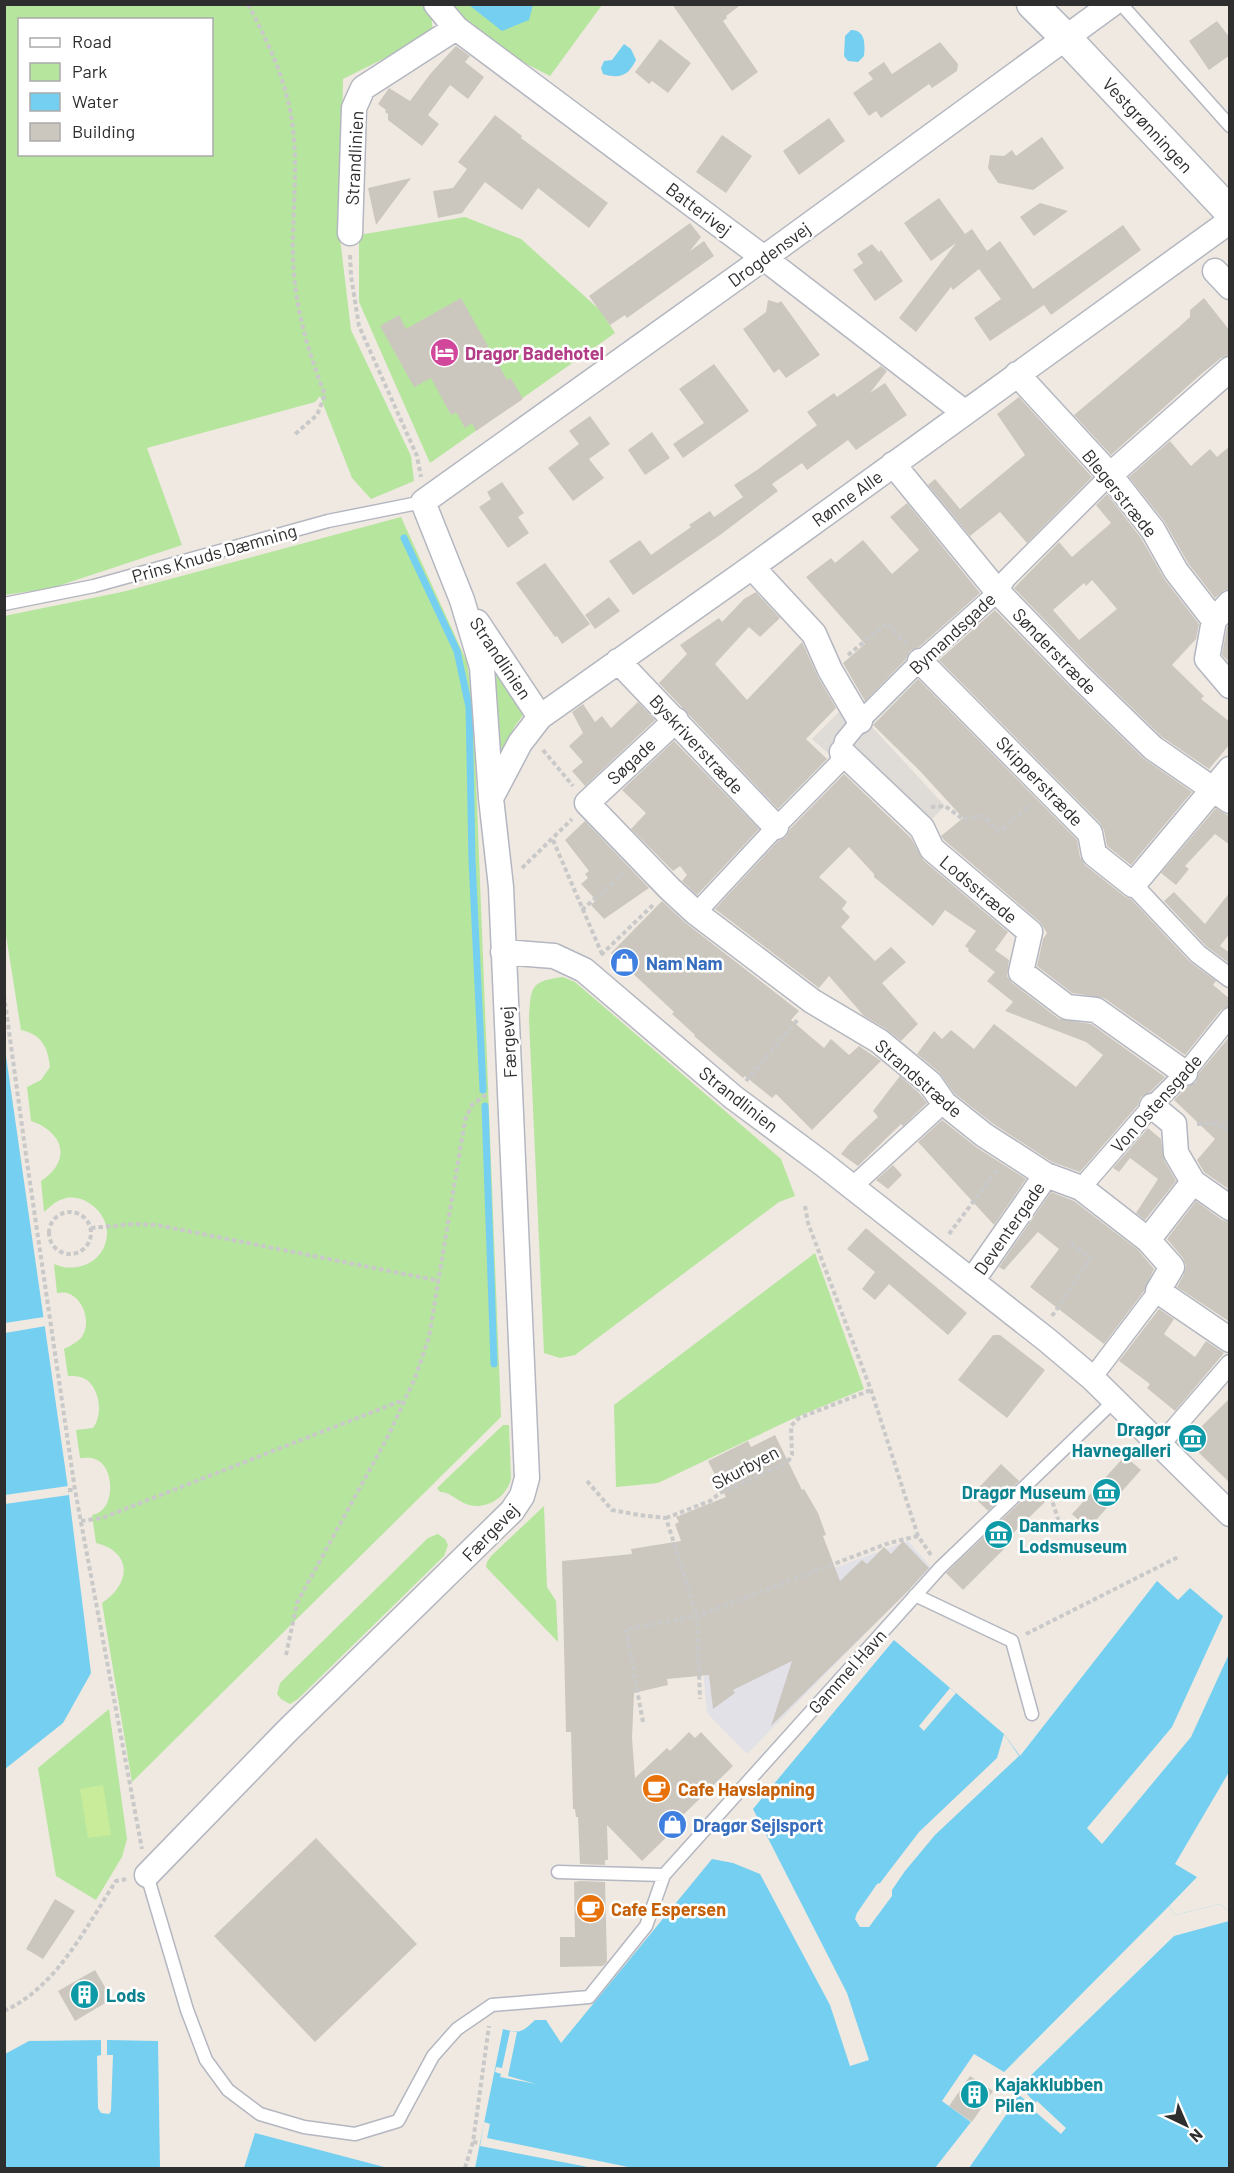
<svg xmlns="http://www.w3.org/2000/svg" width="1234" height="2173" font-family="Barlow,sans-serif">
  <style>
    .industrial { fill: #e3e1e8 }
    .green { fill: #b6e59e; fill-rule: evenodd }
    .pitch { fill: #c9ec9a }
    .plaza { fill: #dfdcd8 }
    .water { fill: #75cff0 }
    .pier { fill: #efe9e1 }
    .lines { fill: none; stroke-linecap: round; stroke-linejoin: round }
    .stream { stroke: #75cff0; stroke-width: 7 }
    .building { fill: #cbc7bf; fill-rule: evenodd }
    .service-casing { stroke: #b4b7c1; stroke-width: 15 }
    .pedestrian-casing { stroke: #b4b7c1; stroke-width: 21 }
    .minor-casing { stroke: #b4b7c1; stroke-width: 27 }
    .tertiary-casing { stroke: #b4b7c1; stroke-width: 33 }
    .path { stroke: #c9c9c9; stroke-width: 4; stroke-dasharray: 4.5 3; stroke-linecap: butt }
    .service { stroke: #fff; stroke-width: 12 }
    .pedestrian { stroke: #fff; stroke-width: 18 }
    .minor { stroke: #fff; stroke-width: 24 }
    .tertiary { stroke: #fff; stroke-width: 30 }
    .labels { text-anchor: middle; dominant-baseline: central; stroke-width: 5; stroke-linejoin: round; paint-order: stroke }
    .street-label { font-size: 18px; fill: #2e2e2e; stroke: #fff }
    .hotel-label { font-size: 18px; font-weight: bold; fill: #b23c85; stroke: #fff; text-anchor: start }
    .shop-label { font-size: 18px; font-weight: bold; fill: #366cbe; stroke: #fff; text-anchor: start }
    .culture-label { font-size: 18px; font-weight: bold; fill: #0d838f; stroke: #fff; text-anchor: start }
    .food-label { font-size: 18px; font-weight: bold; fill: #c56008; stroke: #fff; text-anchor: start }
  </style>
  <rect width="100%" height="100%" fill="#efe9e1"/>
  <!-- industrial -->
  <path class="industrial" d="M908 1541 931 1567 747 1754 707 1713 701 1648 834 1568Z"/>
  <!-- green -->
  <path class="green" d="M5 5H422L431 14 433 34 343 79 340 238 351 330 411 456 414 481 371 499 352 478 320 396 315 402 147 448 182 545 52 588 5 595ZM20 20H212V154H20Z
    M452 5H602L550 76 519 60 459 14Z
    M465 217 521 239 601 311 615 333 430 463 359 302V235Z
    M401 517 467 662 473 703 501 1417 132 1782 102 1603C131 1584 133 1552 96 1543L92 1515C95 1514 99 1513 101 1511 115 1500 113 1465 95 1459 91 1457 84 1458 80 1458L76 1430 93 1428C103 1415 100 1390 87 1380 81 1376 75 1376 68 1376L64 1349C70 1346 76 1343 81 1338 92 1324 84 1298 67 1293 63 1292 60 1293 57 1293L54 1264C78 1275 108 1260 107 1231 106 1211 82 1192 63 1199 55 1201 50 1207 44 1212L41 1181C72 1161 64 1132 31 1121L27 1087 41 1080 50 1067C48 1047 41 1034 21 1030L5 929 4 616 122 592Z
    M490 656 526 711 515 726 500 755H498Z
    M563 977 575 982 781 1159 795 1196 779 1202 575 1355 560 1358 544 1353 529 1019C531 988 529 981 563 977Z
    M815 1253 864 1389 790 1420 658 1483 616 1487 614 1405Z
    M503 1425H509L511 1479C506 1498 485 1511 466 1504 456 1500 450 1492 440 1492L437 1488Z
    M544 1506 547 1587 556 1601 558 1642 486 1567 487 1562 491 1556Z
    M438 1534 445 1539 448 1545 444 1556 298 1699 290 1704 281 1699 277 1694 280 1683 428 1538Z
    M109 1709 127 1839 122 1857 96 1900 56 1876 38 1768Z"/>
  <!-- pitch -->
  <path class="pitch" d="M103 1785 111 1835 88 1838 80 1789Z"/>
  <!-- plaza -->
  <path class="plaza" d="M849 702 945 806 915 836 839 763 812 739Z"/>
  <!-- water -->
  <path class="water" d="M469 5H533L529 20 502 31Z
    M851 30C866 30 865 45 864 56L858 62 848 61 844 56 845 36Z
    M624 44 631 49 636 60C628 76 620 79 603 74L601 68 604 61 612 60Z
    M4 1042 69 1495 91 1673 63 1723 5 1769Z
    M1157 1581 1178 1600 1190 1588 1223 1616 1172 1727 1087 1828 1102 1844 1191 1737 1229 1654V1772L1175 1864 1197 1877 1169 1906 1175 1915 1220 1904 1229 1912V2168H475L503 2029C521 2034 522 2032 535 2020H546L561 2043 712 1859 733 1863 760 1874 830 2005 850 2066 869 2060 847 1993 753 1809 894 1640 1004 1734 1020 1756Z
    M107 2040 158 2041 160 2168H5V2054L29 2041Z
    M255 2133 388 2168H244Z"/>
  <!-- pier -->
  <path class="pier" d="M44 1317 46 1326 5 1333V1323Z
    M68 1486 69 1495 5 1504V1495Z
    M950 1688 956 1693 924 1731 919 1726Z
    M1004 1734 1019 1756 935 1835 905 1871 892 1890V1896L872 1923 869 1927H860L855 1919 857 1913 877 1884 880 1883 919 1832 997 1758Z
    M1220 1904 1229 1912V1921L1174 1936 1020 2086 1035 2103 1037 2101 1066 2128 1061 2134 1031 2108 1032 2106 1017 2093 1015 2102 969 2168H935L971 2122 942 2101 974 2054 1004 2072 1169 1906 1175 1915Z
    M510 2031 517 2032 508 2076 536 2084 500 2077 501 2074 495 2072 496 2067 502 2068Z
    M101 2040H107V2055H113L111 2111 109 2114 101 2113 98 2108 97 2056 101 2055Z
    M484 2122 490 2124 487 2138 633 2168H593L480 2146Z"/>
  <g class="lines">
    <!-- stream -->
    <path class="stream" d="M404 538 457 651 469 707 472 860 483 1090
      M485 1106 494 1364"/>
  </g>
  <!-- building -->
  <path class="building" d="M672 4H742L726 16 727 18 723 21 758 72 732 91Z
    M1217 21 1230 38V55L1209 70 1189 41Z
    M660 39 691 63 668 93 652 81 649 84 635 72Z
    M940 42 958 64 957 71 932 88 929 84 881 118 876 111 869 116 853 93 873 79 868 73 884 62 892 74Z
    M456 46 470 56 465 62 484 77 468 99 450 85 428 115 439 124 422 146 388 120V114L385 112 386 110 378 104 389 88 410 101 431 73Z
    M495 115 522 136 521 138 608 203 589 228 538 188 522 210 485 182 462 213 438 218 433 191 453 188 467 169 458 162Z
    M829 118 845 141 799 175 783 151Z
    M722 135 752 156 726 193 696 172Z
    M1042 137 1064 168 1033 190 998 183 988 168 990 155 1004 156 1012 150 1016 156Z
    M411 178 376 225 368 188Z
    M939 198 965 234 972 229 987 251 1000 241 1033 289 1123 225 1141 250 1051 315 1044 305 990 341 974 318 1001 299 979 269 953 290 951 287 916 332 899 318 956 243 931 261 904 223Z
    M1040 203 1068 211 1034 236 1020 217Z
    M690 223 701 237 690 251 704 241 714 256 627 318 625 315 610 325 589 296Z
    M872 244 879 252 881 250 903 281 875 301 853 270 863 263 857 254Z
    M461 298 507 380 511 378 523 399 476 431 472 423 465 428 456 412 451 415 431 378 414 387 380 326 399 315 406 329Z
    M1204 298 1230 331V355L1221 358 1199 376 1111 455 1074 415 1179 327 1190 317V310Z
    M768 300 778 303 781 301 820 355 786 378 779 369 774 373 743 329 766 312Z
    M714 364 749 411 683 458 673 444 704 423 679 389Z
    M881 366 887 371 870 393 885 383 907 415 856 450 848 440 807 470 802 463 772 484 778 491 720 535 633 595 609 561 640 540 651 555 691 527 689 525 710 511 714 517 743 497 734 485 757 470 817 425 807 412 834 393 837 397Z
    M1019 397 1092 477 1027 543 1000 512 970 536 928 485 935 479 960 509 1025 455 997 414Z
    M590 416 610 444 589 459 604 478 573 501 548 468 579 444 569 431Z
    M652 432 670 458 645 475 628 450Z
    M1170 441 1191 466 1210 449 1217 457 1230 446V589L1225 590 1215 598 1188 563 1164 521 1129 477Z
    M502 482 524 513 518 517 529 533 508 548 479 507 491 499 487 492Z
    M1107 494 1141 538 1165 580 1199 624 1196 639 1172 665 1204 696 1201 699 1230 722V744L1209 769 1162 737 1088 665 1014 588 1059 542 1072 557 1111 523 1096 505ZM1092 580 1117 609 1079 640 1053 610 1084 583 1086 586Z
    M907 503 980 593 919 647 910 651 906 659 865 701 843 663 865 644 806 577 831 558 835 563 863 540 892 574 919 550 890 517Z
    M545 563 590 624 562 644 557 636 555 637 516 583Z
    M756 592 780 618 760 637 749 627 715 664 747 700 802 642 818 677 836 708 806 739 827 759 778 809 659 683 687 654 680 645 719 618 722 622 744 599Z
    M609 597 620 611 595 629 585 615Z
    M995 610 1068 685 1143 758 1192 792 1131 865 1107 846 1104 830 1100 823 939 660Z
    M1230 624V663L1222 655 1227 627Z
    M918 679 1077 840 1080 857 1085 865 1124 896 1131 899 1190 962 1216 981 1213 985 1230 999V1006L1221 1010 1185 1055 1104 998 1072 993 1037 966 1043 939 1047 933 1040 922 944 840 941 836 963 818 920 771 873 725Z
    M638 702 655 720 585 786 572 771 583 762 569 746 583 733 572 712 583 704 595 722 602 716 611 728Z
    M674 741 759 829 697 895 682 881 687 875 680 866 673 871 631 829 646 813 622 790Z
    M844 774 911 838 923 860 1008 932 995 950 1009 960 1007 976 1012 983 1059 1019 1091 1024 1165 1077 1150 1092 1141 1097 1138 1105 1080 1172 1052 1162 992 1123 954 1093 939 1072 917 1054 934 1031 942 1039 951 1030 974 1049 994 1024 1076 1087 1103 1055 1086 1042 1005 1011 1013 1002 987 981 995 972 968 951 969 949 965 946 976 931 945 910 933 926 874 877V874L849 847 819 877 847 902 842 909 850 917 841 927 875 961 891 947 906 962 882 983 918 1024 901 1041 886 1029 864 1016 829 976 819 988 715 909 778 841 786 837 790 829Z
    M1216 808 1230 817V845L1215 834 1185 866 1189 869 1176 885 1161 873Z
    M585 821 649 888 604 919 591 905 596 900 581 884 588 878 585 874 589 871 565 840Z
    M1174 892 1205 924 1230 892V933L1220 946 1230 953 1229 963 1206 946 1164 901Z
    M662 901 687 924 799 1011 791 1020 824 1048 831 1039 849 1055 859 1046 881 1061 812 1130 776 1094 772 1098 745 1076 743 1078 694 1036 695 1035 672 1014 674 1012 611 953Z
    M1230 1036V1190L1204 1172 1197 1160 1215 1139 1174 1100 1187 1087 1196 1082 1199 1073Z
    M900 1076 919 1093 927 1103 903 1126 901 1124 858 1166 841 1154 849 1144 878 1117 873 1111Z
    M942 1120 976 1147 1026 1179 994 1225 918 1142Z
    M1148 1128 1161 1139 1164 1160 1176 1181 1145 1220 1136 1213 1158 1179 1130 1158 1119 1172 1113 1168Z
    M893 1165 902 1175 888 1189 876 1180Z
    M1051 1192 1074 1201 1138 1250 1154 1269 1144 1291 1104 1344 1030 1287 1059 1249 1038 1232 1004 1270 999 1267Z
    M1196 1201 1222 1220 1230 1222V1322L1177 1287 1184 1274 1186 1265 1183 1258 1167 1239Z
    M866 1228 967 1313 948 1335 889 1284 875 1300 862 1289 875 1272 847 1249Z
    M1159 1309 1174 1319 1164 1334 1195 1357 1206 1341 1224 1353 1175 1411 1147 1388 1150 1384 1119 1361Z
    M993 1335H1000L1045 1370 1007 1418 958 1380Z
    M1230 1398V1483L1187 1441Z
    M775 1435 802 1490 804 1489 818 1513 826 1535 823 1536 840 1581 862 1560 867 1564 884 1547 891 1554 903 1541 929 1568 905 1594 771 1726 792 1661 733 1690 735 1693 713 1709 709 1675 667 1679 668 1685 634 1693 632 1738 635 1778 667 1748 670 1751 689 1732 695 1738 701 1732 733 1766 677 1821 680 1824 642 1861 607 1825 608 1860H605V1865L580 1864 578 1817H576L575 1809H573L571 1732H566L562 1561 632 1554 631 1549 681 1541 675 1524 679 1522 676 1517 726 1497 708 1461 748 1441 751 1447Z
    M1125 1456 1141 1470 1088 1529 1072 1514Z
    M1001 1464 1019 1481 988 1511 972 1495Z
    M1033 1490 1045 1502 1005 1541 1008 1545 963 1590 946 1573Z
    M316 1838 417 1944 315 2042 214 1936Z
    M580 1881 605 1882 607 1962 603 1966 560 1967V1937H575L574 1882Z
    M55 1899 75 1911 43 1959 26 1949Z
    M95 1970 112 1999 75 2021 58 1991Z
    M970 2076 993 2091 972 2122 949 2106Z"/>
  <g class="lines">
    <defs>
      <path id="service" d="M1121 4 1230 126
        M4 604 94 586 328 521 423 502
        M915 1595 1012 1641 1032 1714
        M558 1872 664 1875 940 1568 1115 1400
        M147 1875 187 2010 206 2060 228 2090 260 2114 304 2127 355 2134 398 2121 433 2056 457 2029 492 2005 589 1997 646 1926 664 1875"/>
      <path id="pedestrian" d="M1133 885 1198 954 1230 978
        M696 913 776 827 839 763 844 741 863 718 920 661 998 592 1006 579 1110 475
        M852 1187 944 1103
        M1081 1188 1152 1106 1185 1073 1230 1017
        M1092 1378 1158 1291
        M1159 1446 1230 1364"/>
      <path id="minor" d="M436 4 456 28 764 258 964 412
        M350 233 354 108 363 88 456 28
        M1215 271 1230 287
        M1017 374 1110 475 1153 530 1176 571 1214 620
        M893 464 998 592 1078 675 1153 748 1230 801
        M1110 475 1230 369
        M752 567 814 634 830 670 860 721
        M1214 620 1207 659 1230 686
        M1214 620 1230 603
        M477 622 540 717
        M618 661 776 827
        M920 661 1090 833 1094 854 1133 885 1230 769
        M676 720 587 803 670 889 696 913 812 1001 879 1041 930 1083 944 1103 984 1135 1046 1175 1081 1188 1148 1240 1172 1267 1158 1291 1230 1340
        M842 752 922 828 932 849 1030 932 1021 972 1067 1007 1096 1010 1185 1073
        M491 798 520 743 540 717 752 567 1230 221
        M503 952 554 956 584 970 733 1097 823 1164 1047 1340 1092 1378 1230 1514
        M1152 1106 1174 1124 1176 1153 1193 1182 1230 1208
        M1148 1240 1193 1182
        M972 1281 1046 1175
        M147 1875 286 1732 512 1511 522 1496 527 1478 501 887 491 798 482 667 462 600 423 502 764 258 1112 4"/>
      <path id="tertiary" d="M1032 4 1066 38 1230 212"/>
    </defs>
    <!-- service casing -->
    <use href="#service" class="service-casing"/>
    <!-- pedestrian casing -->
    <use href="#pedestrian" class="pedestrian-casing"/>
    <!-- minor casing -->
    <use href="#minor" class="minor-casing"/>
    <!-- tertiary casing -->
    <use href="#tertiary" class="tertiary-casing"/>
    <!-- path -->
    <path class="path" d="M248 4C269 44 288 84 293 129 298 172 292 214 293 257 294 304 308 352 325 395L317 415 294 435
      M350 255 351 276 359 326 417 456 421 477
      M848 655 887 623 906 644
      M543 750 573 786
      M931 807 945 806 963 819 983 816 999 832 1031 804
      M553 840 602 954
      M522 868 572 819
      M582 910 624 873
      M601 955 654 904
      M4 995 26 1155 75 1490 142 1849
      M746 1081 799 1018
      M1197 1124 1216 1123 1230 1132
      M805 1206 808 1223 871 1390 918 1536 931 1555
      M49 1233a21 21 0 1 1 42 0a21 21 0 1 1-42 0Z
      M91 1228 134 1224 157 1225 440 1281
      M949 1234 997 1170
      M1052 1316 1091 1258 1070 1243 1072 1241
      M587 1481 612 1510 639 1515 666 1518 697 1616 700 1699
      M1048 1488 1060 1525
      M68 1490H75
      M666 1518 710 1501 720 1493 787 1463 792 1455 791 1426 799 1418 871 1390
      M81 1521 102 1518 398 1402H404
      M1026 1634 1180 1556
      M286 1655 297 1603 387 1438 415 1378 429 1337 465 1120 472 1105 487 1094
      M643 1722 626 1629 697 1616 889 1543 918 1536
      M4 2011C57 1987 86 1927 116 1881L127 1879
      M473 2142 480 2143
      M465 2168 473 2142 489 2026"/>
    <!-- service -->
    <use href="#service" class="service"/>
    <!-- pedestrian -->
    <use href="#pedestrian" class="pedestrian"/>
    <!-- minor -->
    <use href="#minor" class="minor"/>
    <!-- tertiary -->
    <use href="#tertiary" class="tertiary"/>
  </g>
  <!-- icons -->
  <defs>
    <symbol id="hotel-disc" viewBox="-11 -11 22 22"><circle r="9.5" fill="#d1479c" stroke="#fff"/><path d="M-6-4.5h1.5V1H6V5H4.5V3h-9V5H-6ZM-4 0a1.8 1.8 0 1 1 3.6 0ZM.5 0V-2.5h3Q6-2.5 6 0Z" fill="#fff"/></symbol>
    <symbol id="shop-disc" viewBox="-11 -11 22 22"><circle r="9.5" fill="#3f7fe0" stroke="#fff"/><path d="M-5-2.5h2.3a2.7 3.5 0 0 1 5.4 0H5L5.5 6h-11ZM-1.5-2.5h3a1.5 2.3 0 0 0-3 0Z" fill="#fff"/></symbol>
    <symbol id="museum-disc" viewBox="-11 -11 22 22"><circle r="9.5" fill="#0f9aa8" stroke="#fff"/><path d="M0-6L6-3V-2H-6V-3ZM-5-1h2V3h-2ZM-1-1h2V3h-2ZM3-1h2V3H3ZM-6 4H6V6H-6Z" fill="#fff"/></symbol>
    <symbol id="cafe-disc" viewBox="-11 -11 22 22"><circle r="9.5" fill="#e8710a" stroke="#fff"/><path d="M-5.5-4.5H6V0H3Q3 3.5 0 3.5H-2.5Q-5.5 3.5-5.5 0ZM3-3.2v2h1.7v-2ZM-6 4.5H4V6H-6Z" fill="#fff"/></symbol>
    <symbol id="building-disc" viewBox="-11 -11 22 22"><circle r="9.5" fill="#0f9aa8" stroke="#fff"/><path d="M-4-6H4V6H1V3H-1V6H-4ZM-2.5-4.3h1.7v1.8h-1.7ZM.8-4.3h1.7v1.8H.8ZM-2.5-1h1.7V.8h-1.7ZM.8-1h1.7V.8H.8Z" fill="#fff"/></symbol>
  </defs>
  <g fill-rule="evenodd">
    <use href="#hotel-disc" x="428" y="336" width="33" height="33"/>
    <use href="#shop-disc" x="608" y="946" width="33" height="33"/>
    <use href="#museum-disc" x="1176" y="1422" width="33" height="33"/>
    <use href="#museum-disc" x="1090" y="1476" width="33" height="33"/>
    <use href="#museum-disc" x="982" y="1518" width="33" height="33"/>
    <use href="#cafe-disc" x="640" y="1772" width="33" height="33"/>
    <use href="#shop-disc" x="656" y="1808" width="33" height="33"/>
    <use href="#cafe-disc" x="574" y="1892" width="33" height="33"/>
    <use href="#building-disc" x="68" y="1978" width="33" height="33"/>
    <use href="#building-disc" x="958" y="2078" width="33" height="33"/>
  </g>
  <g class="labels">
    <!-- street labels -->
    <g class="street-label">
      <text transform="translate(1148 125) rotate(47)">Vestgrønningen</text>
      <text transform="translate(354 158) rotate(-87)">Strandlinien</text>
      <text transform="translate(699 209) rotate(37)">Batterivej</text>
      <text transform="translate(769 254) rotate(-36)">Drogdensvej</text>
      <text transform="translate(1120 493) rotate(51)">Blegerstræde</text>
      <text transform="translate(847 498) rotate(-36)">Rønne Alle</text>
      <text transform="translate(214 553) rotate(-16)">Prins Knuds Dæmning</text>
      <text transform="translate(952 633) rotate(-43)">Bymandsgade</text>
      <text transform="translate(1055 651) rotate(46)">Sønderstræde</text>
      <text transform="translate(501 658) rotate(56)">Strandlinien</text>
      <text transform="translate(697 744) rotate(47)">Byskriverstræde</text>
      <text transform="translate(631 761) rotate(-43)">Søgade</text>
      <text transform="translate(1040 781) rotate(46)">Skipperstræde</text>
      <text transform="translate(979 889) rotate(40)">Lodsstræde</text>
      <text transform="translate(508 1042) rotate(-93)">Færgevej</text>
      <text transform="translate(919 1078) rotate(41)">Strandstræde</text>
      <text transform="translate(739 1099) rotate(38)">Strandlinien</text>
      <text transform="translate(1156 1103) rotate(-48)">Von Ostensgade</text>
      <text transform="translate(1009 1228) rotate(-55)">Deventergade</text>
      <text transform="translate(745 1467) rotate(-28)">Skurbyen</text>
      <text transform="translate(490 1532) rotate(-46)">Færgevej</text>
      <text transform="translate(847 1671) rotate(-48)">Gammel Havn</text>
    </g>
    <!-- hotel labels -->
    <g class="hotel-label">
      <text x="465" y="353">Dragør Badehotel</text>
    </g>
    <!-- shop labels -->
    <g class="shop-label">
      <text x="646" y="963">Nam Nam</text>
      <text x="693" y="1825">Dragør Sejlsport</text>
    </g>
    <!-- culture labels -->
    <g class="culture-label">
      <text x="1171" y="1429" text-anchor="end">Dragør<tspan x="1171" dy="21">Havnegalleri</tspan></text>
      <text x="1086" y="1492" text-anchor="end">Dragør Museum</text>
      <text x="1019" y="1525">Danmarks<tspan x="1019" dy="21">Lodsmuseum</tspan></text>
      <text x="106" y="1995">Lods</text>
      <text x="995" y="2084">Kajakklubben<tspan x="995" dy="21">Pilen</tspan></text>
    </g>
    <!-- food labels -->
    <g class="food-label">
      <text x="678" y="1789">Cafe Havslapning</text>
      <text x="611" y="1909">Cafe Espersen</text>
    </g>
  </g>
  <!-- border -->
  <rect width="1234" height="2173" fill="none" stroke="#2e2e2e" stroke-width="12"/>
  <!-- legend -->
  <rect x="18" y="18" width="195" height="138" fill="#ffffff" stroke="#ababab" stroke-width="1.5"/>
  <rect x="30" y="38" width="30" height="9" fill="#ffffff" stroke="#ababab" stroke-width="1.5"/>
  <text x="72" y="48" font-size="18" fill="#2e2e2e">Road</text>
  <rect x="30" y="63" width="30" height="18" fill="#b6e59e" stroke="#ababab" stroke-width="1.5"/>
  <text x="72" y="78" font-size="18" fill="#2e2e2e">Park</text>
  <rect x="30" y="93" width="30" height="18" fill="#75cff0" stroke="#ababab" stroke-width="1.5"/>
  <text x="72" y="108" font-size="18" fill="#2e2e2e">Water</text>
  <rect x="30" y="123" width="30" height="18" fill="#cbc7bf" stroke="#ababab" stroke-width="1.5"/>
  <text x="72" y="138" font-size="18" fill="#2e2e2e">Building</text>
  <!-- north arrow -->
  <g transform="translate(1186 2125) rotate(136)" stroke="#ffffff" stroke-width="4.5" paint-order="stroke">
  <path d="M0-4.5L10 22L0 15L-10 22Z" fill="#2e2e2e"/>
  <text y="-9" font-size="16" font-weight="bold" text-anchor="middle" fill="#2e2e2e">N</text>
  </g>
</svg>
